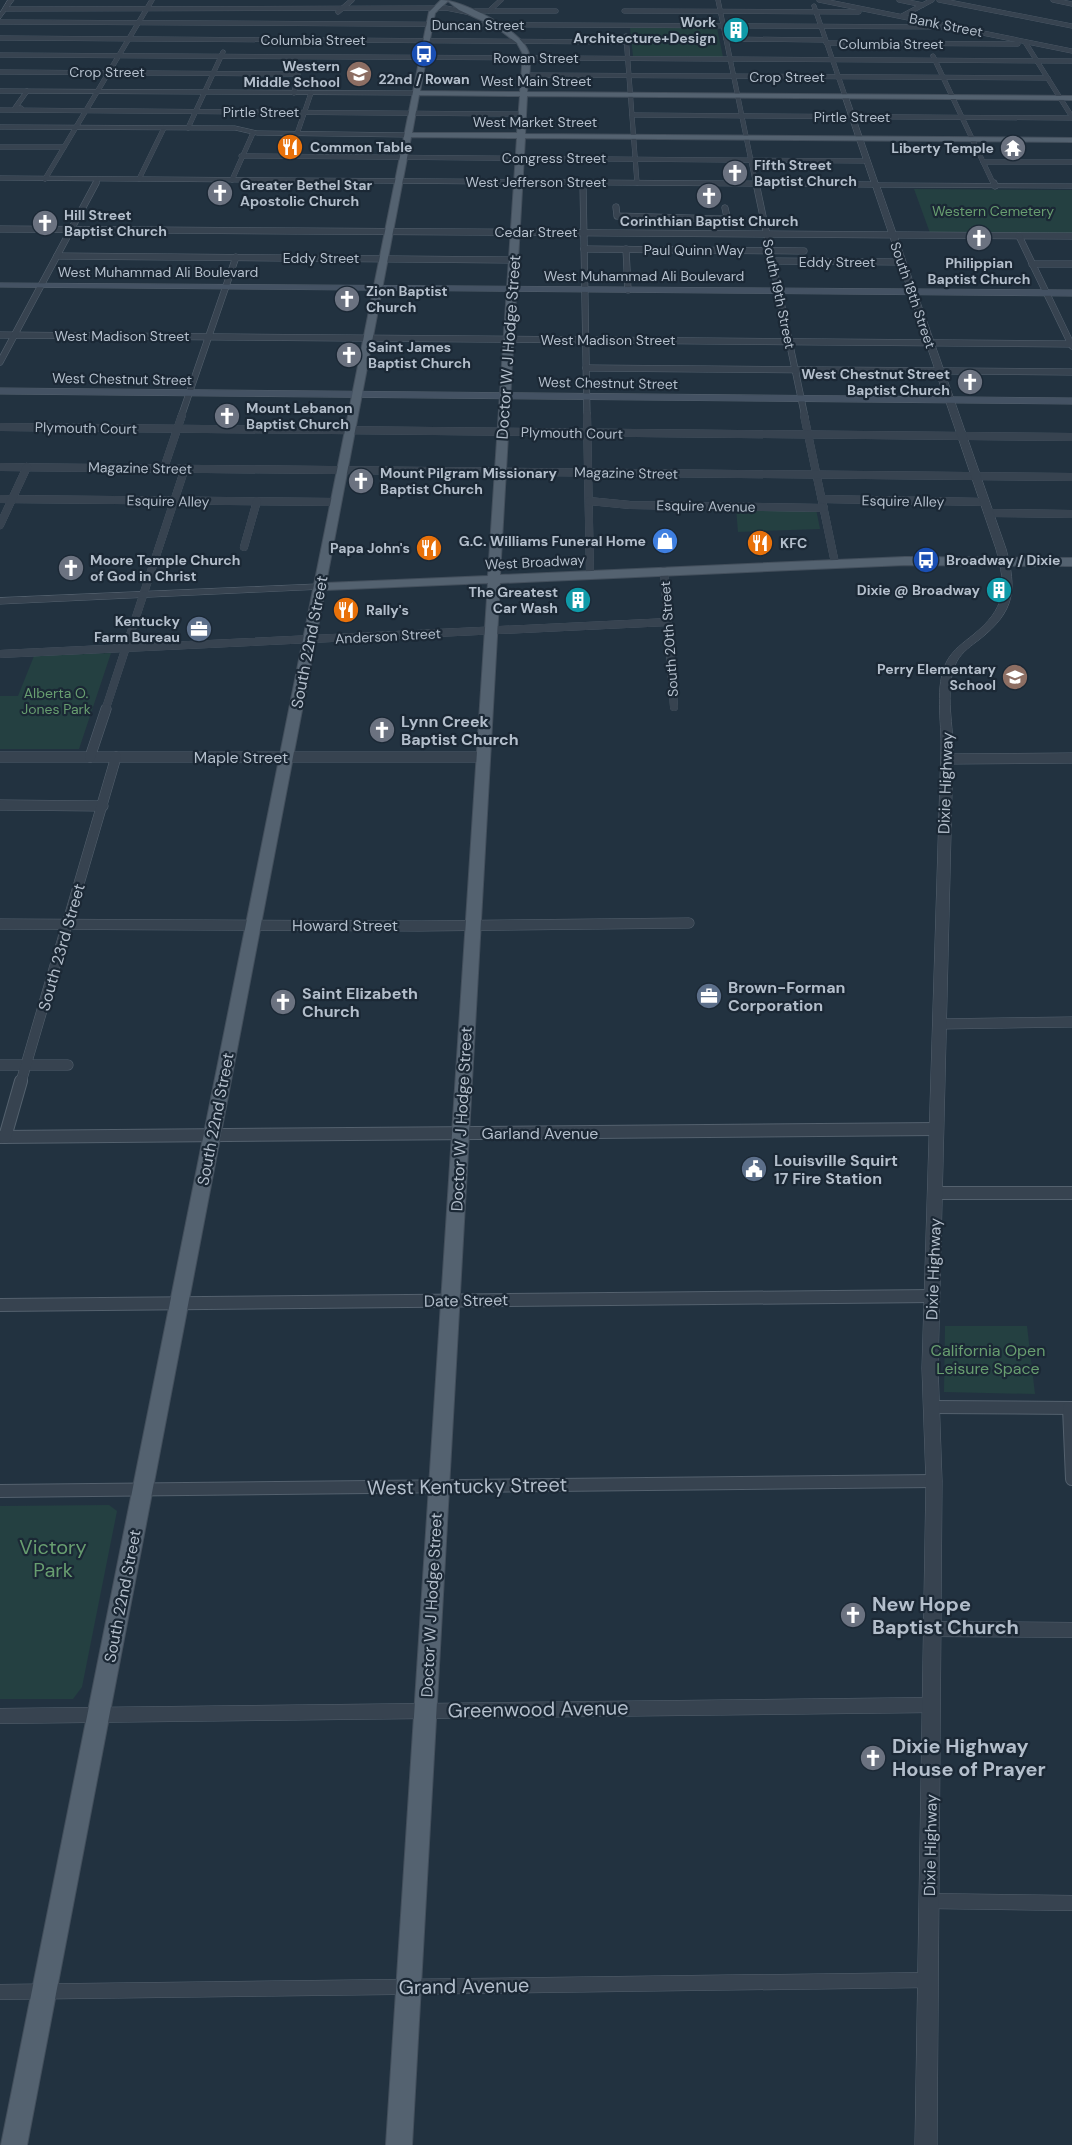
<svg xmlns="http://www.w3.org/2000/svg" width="1072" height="2145" font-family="'DM Sans',sans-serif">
<rect width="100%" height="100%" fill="#223240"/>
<!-- green -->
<g fill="#244041">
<path d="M630 28H717L723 57 633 56Z"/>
<path d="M914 189 1072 190V234L930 233Z"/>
<path d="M736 508 816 509 820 529 738 532Z"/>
<path d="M111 653 79 749H0V696H18L34 656Z"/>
<path d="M945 1326H1027L1035 1394 944 1392Z"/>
<path d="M109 1505 117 1511 82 1687 73 1699H0V1506Z"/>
</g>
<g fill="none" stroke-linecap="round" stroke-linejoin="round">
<!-- minor-far5 casing -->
<g stroke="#54616e" stroke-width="5">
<g id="minor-far5">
<path d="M718 0 756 185"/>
<path d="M819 0 1072 51"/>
<path d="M899 0 923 5"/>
<path d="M939 0 1072 26"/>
<path d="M1053 0 1072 4"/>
<path d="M814 6 845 96"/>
<path d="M5 9 446 8 471 13"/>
<path d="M475 11H556"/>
<path d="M489 11 501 0"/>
<path d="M624 11 859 12"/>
<path d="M338 12 352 0"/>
<path d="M902 16 932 0"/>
<path d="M0 22 955 27"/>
<path d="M626 36 637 183"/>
<path d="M0 38 627 42"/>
<path d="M726 39 825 40"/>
<path d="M1025 42 1072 117"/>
<path d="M826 43 1018 44"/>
<path d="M0 55 1072 61"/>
<path d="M933 56 994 185"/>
<path d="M0 72 298 74 294 93"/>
<path d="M525 75 1048 78"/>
<path d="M21 108H15L27 91"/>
<path d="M0 110 522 114"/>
<path d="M632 115 1072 118"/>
<path d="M188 128 223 52"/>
<path d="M297 134 311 93"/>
<path d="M0 147H64"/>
<path d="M241 156 867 161"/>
<path d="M983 162H1072"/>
<path d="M45 179 152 0"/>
<path d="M139 179 164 128"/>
<path d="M232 180 253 133"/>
<path d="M583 182V185"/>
<path d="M95 185 98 179"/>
</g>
</g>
<!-- minor-far4 casing -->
<g stroke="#54616e" stroke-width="7">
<g id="minor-far4">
<path d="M583 183 587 417"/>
<path d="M756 183 805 417"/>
<path d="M994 183 995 186"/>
<path d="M616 207 617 216 722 219 727 217 725 208"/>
<path d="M0 229 1072 236"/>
<path d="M1019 236 1072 346"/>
<path d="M584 249 804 251"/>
<path d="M626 249 628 290"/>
<path d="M57 256 514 260"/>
<path d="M772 261 902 262"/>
<path d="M1032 264H1072"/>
<path d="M0 335 1072 344"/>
<path d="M0 362 96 183"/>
<path d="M586 368 1072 372"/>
<path d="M181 417 236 257"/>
</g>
</g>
<!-- minor-far3 casing -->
<g stroke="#54616e" stroke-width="8">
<g id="minor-far3">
<path d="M587 415 590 574"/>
<path d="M804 415 835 563"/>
<path d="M0 427 1072 437"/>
<path d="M0 467 1072 477"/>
<path d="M164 468 182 415"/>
<path d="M0 499 336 502"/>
<path d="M822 499 985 502"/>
<path d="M589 501 630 505 824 508"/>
<path d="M988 513 1072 514"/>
<path d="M0 525 27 467"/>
<path d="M244 547 257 501"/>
<path d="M664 571 674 707"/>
<path d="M0 654 668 622"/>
<path d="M105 711 185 468"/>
</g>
</g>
<!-- minor-far2 casing -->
<g stroke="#54616e" stroke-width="11">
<g id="minor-far2">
<path d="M0 757H483"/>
<path d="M90 757 106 709"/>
<path d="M947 759 1072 758"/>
<path d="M0 805 103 806"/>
<path d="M0 924 419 926 689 923"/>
<path d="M939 1024 1072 1022"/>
<path d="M0 1065H68"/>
<path d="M21 1082 116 757"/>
</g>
</g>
<!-- minor-far1 casing -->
<g stroke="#54616e" stroke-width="14">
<g id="minor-far1">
<path d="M0 1137 936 1129"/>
<path d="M5 1137 21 1081"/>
<path d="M935 1193H1072"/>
<path d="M0 1305 932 1296"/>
<path d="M932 1407 1072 1408"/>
<path d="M1069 1408 1072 1479"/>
<path d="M0 1491 934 1481"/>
</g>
</g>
<!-- minor casing -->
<g stroke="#54616e" stroke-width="16">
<g id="minor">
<path d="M933 1629 1072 1630"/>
<path d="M0 1716 932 1705"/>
<path d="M929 1901 1072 1903"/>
<path d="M0 1992 928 1980"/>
</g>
</g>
<!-- tertiary casing -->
<g stroke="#54616e" stroke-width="1">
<g id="tertiary">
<path d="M8 0H14L0 19V13Z"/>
<path d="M0 89 417 91 420 93 417 95 0 93Z"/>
<path d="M845 94 848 96 878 183 1072 184V188L880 187 1006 549C1017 590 1015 611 980 639 972 645 962 652 957 661 944 686 953 722 953 749L938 1368 942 1481 937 2145H915L926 1481 922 1368 941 749C942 722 934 686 947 661 953 650 963 643 973 635 1006 608 1007 589 996 549L873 187 0 180V176L871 182 842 96Z"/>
<path d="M0 125 235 126 257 131 409 133 412 135 409 137 257 135 235 130 0 129Z"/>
<path d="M320 584 323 585V589L0 604V598Z"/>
</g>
</g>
<!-- secondary casing -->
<g stroke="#54616e" stroke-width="1">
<g id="secondary">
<path d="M0 283 1072 290V296L0 287Z"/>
<path d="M0 388 1072 398V404L0 394Z"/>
</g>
</g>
<!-- primary casing -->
<g stroke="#434f5c" stroke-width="2">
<path id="primary" d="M441 0C462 0 524 31 529 54 532 65 528 80 527 92L1072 96V100L527 96 525 134 1072 138V142L525 138 500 575 905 557 1072 558V566L905 565 500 583 412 2145H386L488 583 325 590 27 2145H1L429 12ZM448 1 459 10 496 27 517 43 523 54 520 92 420 91 435 13ZM419 95 520 96 517 133H412ZM411 137 517 138 488 576 326 583Z"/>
</g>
<!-- minor-far5 -->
<use href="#minor-far5" stroke="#374350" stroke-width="4.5"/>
<!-- minor-far4 -->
<use href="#minor-far4" stroke="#374350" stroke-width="6"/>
<!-- minor-far3 -->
<use href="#minor-far3" stroke="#374350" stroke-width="8"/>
<!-- minor-far2 -->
<use href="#minor-far2" stroke="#374350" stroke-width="10"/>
<!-- minor-far1 -->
<use href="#minor-far1" stroke="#374350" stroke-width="12"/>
<!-- minor -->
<use href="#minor" stroke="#374350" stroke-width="15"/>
<!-- tertiary -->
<use href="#tertiary" fill="#374350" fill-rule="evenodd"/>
<!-- secondary -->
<use href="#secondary" fill="#445263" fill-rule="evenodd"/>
<!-- primary -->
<use href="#primary" fill="#546270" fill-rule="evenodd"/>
</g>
<!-- icons -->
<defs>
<g id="building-disc" transform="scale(1.35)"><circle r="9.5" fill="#0f9aa8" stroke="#1b2835"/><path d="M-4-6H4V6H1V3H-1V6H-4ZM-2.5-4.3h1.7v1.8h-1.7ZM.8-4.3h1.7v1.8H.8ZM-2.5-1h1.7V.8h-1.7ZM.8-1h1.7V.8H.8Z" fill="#fff"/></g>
<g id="bus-disc" transform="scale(1.35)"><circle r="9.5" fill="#1a4fb4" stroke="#1b2835"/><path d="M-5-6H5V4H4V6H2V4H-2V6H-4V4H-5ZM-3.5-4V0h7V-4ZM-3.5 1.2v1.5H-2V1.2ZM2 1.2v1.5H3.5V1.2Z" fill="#fff"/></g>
<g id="school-disc" transform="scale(1.35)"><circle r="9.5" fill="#8d6e63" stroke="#1b2835"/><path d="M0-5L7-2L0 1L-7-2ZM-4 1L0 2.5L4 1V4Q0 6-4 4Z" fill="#fff"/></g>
<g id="restaurant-disc" transform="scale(1.35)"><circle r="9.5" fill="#e8710a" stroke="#1b2835"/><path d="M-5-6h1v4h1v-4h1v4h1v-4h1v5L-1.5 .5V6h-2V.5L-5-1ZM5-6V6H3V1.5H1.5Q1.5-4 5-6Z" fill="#fff"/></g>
<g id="temple-disc" transform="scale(1.35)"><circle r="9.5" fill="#6b7280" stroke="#1b2835"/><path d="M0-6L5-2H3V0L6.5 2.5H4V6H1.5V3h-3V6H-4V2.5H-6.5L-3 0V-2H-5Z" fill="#fff"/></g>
<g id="church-disc" transform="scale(1.35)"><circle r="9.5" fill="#6b7280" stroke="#1b2835"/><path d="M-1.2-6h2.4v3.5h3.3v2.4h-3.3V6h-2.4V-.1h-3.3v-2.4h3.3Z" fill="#fff"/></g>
<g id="shop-disc" transform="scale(1.35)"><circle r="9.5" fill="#3f7fe0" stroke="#1b2835"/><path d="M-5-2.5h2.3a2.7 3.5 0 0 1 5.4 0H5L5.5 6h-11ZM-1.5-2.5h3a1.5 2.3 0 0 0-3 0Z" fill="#fff"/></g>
<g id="office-disc" transform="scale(1.35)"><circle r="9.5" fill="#5c6f8a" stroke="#1b2835"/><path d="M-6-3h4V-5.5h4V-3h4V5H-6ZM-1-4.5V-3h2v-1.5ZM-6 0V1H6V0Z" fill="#fff"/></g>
<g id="civic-disc" transform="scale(1.35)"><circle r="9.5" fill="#5c6f8a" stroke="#1b2835"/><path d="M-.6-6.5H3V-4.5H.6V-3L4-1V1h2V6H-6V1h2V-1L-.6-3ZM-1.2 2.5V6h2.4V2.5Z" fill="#fff"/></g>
</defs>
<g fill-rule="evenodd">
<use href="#building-disc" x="736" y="30"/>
<use href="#bus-disc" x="424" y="54"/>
<use href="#school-disc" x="359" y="74"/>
<use href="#restaurant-disc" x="290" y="147"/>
<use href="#temple-disc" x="1013" y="148"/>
<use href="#church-disc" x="735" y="173"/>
<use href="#church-disc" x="220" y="193"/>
<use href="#church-disc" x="709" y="196"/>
<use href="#church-disc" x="45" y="223"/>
<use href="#church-disc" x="979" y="238"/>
<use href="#church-disc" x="347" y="299"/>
<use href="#church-disc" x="349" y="355"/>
<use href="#church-disc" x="970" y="382"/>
<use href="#church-disc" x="227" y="416"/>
<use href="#church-disc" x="361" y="481"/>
<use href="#shop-disc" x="665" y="541"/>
<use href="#restaurant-disc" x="760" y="543"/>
<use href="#restaurant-disc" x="429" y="548"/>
<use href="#bus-disc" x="926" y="560"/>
<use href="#church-disc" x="71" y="568"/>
<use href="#building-disc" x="999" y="590"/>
<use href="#building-disc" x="578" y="600"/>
<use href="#restaurant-disc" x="346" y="610"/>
<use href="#office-disc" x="199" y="629"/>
<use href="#school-disc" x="1015" y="677"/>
<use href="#church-disc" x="382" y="730"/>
<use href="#office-disc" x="709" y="996"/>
<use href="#church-disc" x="283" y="1002"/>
<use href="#civic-disc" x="754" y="1169"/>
<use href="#church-disc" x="853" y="1615"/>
<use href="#church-disc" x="873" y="1758"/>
</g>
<g text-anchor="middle" stroke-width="4.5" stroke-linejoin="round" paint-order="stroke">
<!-- far-poi labels -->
<g font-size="14" font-weight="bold" fill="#b3becb" stroke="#1b2835" text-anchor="start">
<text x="716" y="27" text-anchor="end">Work<tspan x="716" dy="16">Architecture+Design</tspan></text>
<text x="340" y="71" text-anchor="end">Western<tspan x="340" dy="16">Middle School</tspan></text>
<text x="424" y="84" text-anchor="middle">22nd / Rowan</text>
<text x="310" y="152">Common Table</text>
<text x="994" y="153" text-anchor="end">Liberty Temple</text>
<text x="754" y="170">Fifth Street<tspan x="754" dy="16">Baptist Church</tspan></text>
<text x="240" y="190">Greater Bethel Star<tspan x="240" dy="16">Apostolic Church</tspan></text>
<text x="64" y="220">Hill Street<tspan x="64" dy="16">Baptist Church</tspan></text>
<text x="709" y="226" text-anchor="middle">Corinthian Baptist Church</text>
<text x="979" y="268" text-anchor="middle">Philippian<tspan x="979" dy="16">Baptist Church</tspan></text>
<text x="366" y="296">Zion Baptist<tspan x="366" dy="16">Church</tspan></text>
<text x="368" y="352">Saint James<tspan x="368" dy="16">Baptist Church</tspan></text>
<text x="950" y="379" text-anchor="end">West Chestnut Street<tspan x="950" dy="16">Baptist Church</tspan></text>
<text x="246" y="413">Mount Lebanon<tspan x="246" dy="16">Baptist Church</tspan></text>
<text x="380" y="478">Mount Pilgram Missionary<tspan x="380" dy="16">Baptist Church</tspan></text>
<text x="646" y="546" text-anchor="end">G.C. Williams Funeral Home</text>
<text x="780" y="548">KFC</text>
<text x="410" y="553" text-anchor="end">Papa John's</text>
<text x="90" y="565">Moore Temple Church<tspan x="90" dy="16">of God in Christ</tspan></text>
<text x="946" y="565">Broadway / Dixie</text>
<text x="980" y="595" text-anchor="end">Dixie @ Broadway</text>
<text x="558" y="597" text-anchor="end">The Greatest<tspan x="558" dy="16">Car Wash</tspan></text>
<text x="366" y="615">Rally's</text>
<text x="180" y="626" text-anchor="end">Kentucky<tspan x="180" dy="16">Farm Bureau</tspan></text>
<text x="996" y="674" text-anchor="end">Perry Elementary<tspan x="996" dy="16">School</tspan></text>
</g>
<!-- far-street labels -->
<g font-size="14" fill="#b3becb" stroke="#1b2835">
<text x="478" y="30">Duncan Street</text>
<text transform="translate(946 25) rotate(11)" y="5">Bank Street</text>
<text x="313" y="45">Columbia Street</text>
<text x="891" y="49">Columbia Street</text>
<text x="536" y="63">Rowan Street</text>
<text x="107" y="77">Crop Street</text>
<text x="787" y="82">Crop Street</text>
<text x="536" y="86">West Main Street</text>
<text x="261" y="117">Pirtle Street</text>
<text x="852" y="122">Pirtle Street</text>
<text x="535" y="127">West Market Street</text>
<text x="554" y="163">Congress Street</text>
<text x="536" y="187">West Jefferson Street</text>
<text x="536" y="237">Cedar Street</text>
<text x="694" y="255">Paul Quinn Way</text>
<text x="321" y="263">Eddy Street</text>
<text x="837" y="267">Eddy Street</text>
<text x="158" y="277">West Muhammad Ali Boulevard</text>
<text x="644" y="281">West Muhammad Ali Boulevard</text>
<text transform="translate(779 294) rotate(78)" y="5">South 19th Street</text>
<text transform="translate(913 295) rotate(71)" y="5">South 18th Street</text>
<text x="122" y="341">West Madison Street</text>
<text x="608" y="345">West Madison Street</text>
<text transform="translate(122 379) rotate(1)" y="5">West Chestnut Street</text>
<text transform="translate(608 383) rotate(1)" y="5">West Chestnut Street</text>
<text transform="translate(86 428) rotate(1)" y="5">Plymouth Court</text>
<text transform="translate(572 433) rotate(1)" y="5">Plymouth Court</text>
<text transform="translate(140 468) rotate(1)" y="5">Magazine Street</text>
<text transform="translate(626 473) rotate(1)" y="5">Magazine Street</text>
<text transform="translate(168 501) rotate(1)" y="5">Esquire Alley</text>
<text transform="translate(903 501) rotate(1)" y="5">Esquire Alley</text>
<text transform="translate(706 506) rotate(1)" y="5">Esquire Avenue</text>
<text transform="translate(535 562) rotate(-3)" y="5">West Broadway</text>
<text transform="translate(388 636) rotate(-3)" y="5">Anderson Street</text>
<text transform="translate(669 639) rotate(-94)" y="5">South 20th Street</text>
</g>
<!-- far-park labels -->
<g font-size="14" fill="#689e70" stroke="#1b2835">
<text x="993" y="216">Western Cemetery</text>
<text x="56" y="698">Alberta O.<tspan x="56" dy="16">Jones Park</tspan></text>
</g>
<!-- street labels -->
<g font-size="16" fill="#b3becb" stroke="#1b2835">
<text transform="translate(508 347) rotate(-86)" y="6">Doctor W J Hodge Street</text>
<text transform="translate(309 642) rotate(-79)" y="6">South 22nd Street</text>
<text x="241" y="763">Maple Street</text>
<text transform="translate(945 783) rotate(-88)" y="6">Dixie Highway</text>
<text x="345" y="931">Howard Street</text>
<text transform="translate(61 947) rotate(-74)" y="6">South 23rd Street</text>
<text transform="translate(215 1119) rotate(-79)" y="6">South 22nd Street</text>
<text transform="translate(461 1119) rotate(-87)" y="6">Doctor W J Hodge Street</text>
<text x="540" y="1139">Garland Avenue</text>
<text transform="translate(933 1269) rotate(-88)" y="6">Dixie Highway</text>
<text transform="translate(466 1300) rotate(-1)" y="6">Date Street</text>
<text transform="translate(122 1596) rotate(-79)" y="6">South 22nd Street</text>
<text transform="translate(431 1605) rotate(-87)" y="6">Doctor W J Hodge Street</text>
<text transform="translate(930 1845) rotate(-89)" y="6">Dixie Highway</text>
</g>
<!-- poi labels -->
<g font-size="16" font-weight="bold" fill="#b3becb" stroke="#1b2835" text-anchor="start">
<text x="401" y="727">Lynn Creek<tspan x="401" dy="18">Baptist Church</tspan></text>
<text x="728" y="993">Brown-Forman<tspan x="728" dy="18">Corporation</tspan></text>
<text x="302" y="999">Saint Elizabeth<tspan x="302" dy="18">Church</tspan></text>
<text x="774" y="1166">Louisville Squirt<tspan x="774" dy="18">17 Fire Station</tspan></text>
</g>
<!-- park labels -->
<g font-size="16" fill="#689e70" stroke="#1b2835">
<text x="988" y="1356">California Open<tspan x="988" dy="18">Leisure Space</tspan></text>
</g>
<!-- near-street labels -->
<g font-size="20" fill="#b3becb" stroke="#1b2835">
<text transform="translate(467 1486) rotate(-1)" y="7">West Kentucky Street</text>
<text transform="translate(538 1709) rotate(-1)" y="7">Greenwood Avenue</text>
<text transform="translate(464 1986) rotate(-1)" y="7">Grand Avenue</text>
</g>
<!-- near-park labels -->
<g font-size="20" fill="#689e70" stroke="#1b2835">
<text x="53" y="1554">Victory<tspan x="53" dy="23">Park</tspan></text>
</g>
<!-- near-poi labels -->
<g font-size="20" font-weight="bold" fill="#b3becb" stroke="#1b2835" text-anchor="start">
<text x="872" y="1611">New Hope<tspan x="872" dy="23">Baptist Church</tspan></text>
<text x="892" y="1753">Dixie Highway<tspan x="892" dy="23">House of Prayer</tspan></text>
</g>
</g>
</svg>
